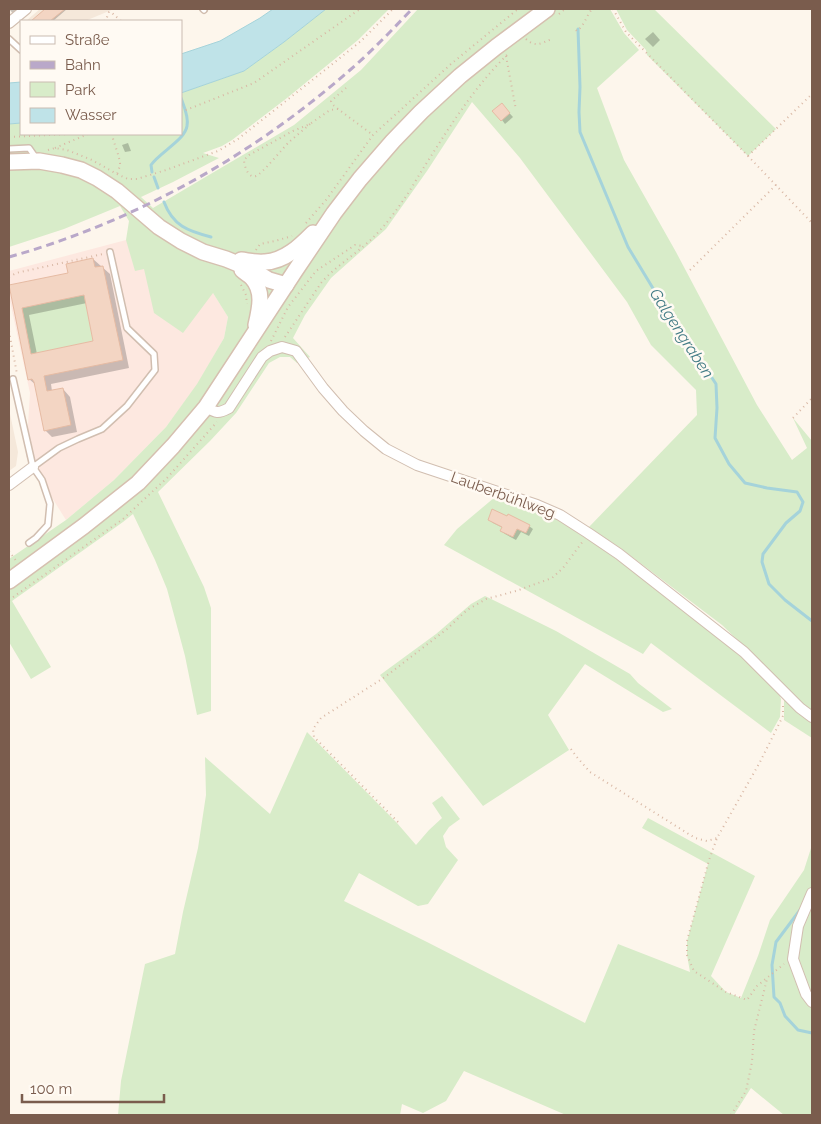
<svg xmlns="http://www.w3.org/2000/svg" width="821" height="1124" font-family="Raleway,sans-serif">
<rect width="100%" height="100%" fill="#fdf6ec"/>
<!-- residential -->
<g fill="#f5e8da">
<path d="M40 9H114L85 21H26Z"/>
<path d="M9 409 18 452 16 466 9 471Z"/>
</g>
<!-- commercial -->
<path fill="#fde8e0" d="M126 240 213 293 228 317 224 338 197 385 166 427 114 480 66 520 26 456 30 393 9 297V271Z"/>
<!-- green -->
<g fill="#d8ecc9">
<path d="M326 9H389L358 40 287 98 232 140 222 146 203 153 219 158 173 182 141 197 153 208 294 125 361 70 418 9H610L624 33 639 50 597 88 624 160 676 252 757 405 792 460 807 448 793 418 812 441V712L722 625 623 550 589 527 697 415 696 390 651 345 627 302 520 158 472 102 427 171 386 229 331 278 305 315 293 338 310 357 297 363 290 357H280L269 363 236 413 210 441 158 492 204 587 211 608V711L197 715 185 656 167 589 155 560 133 514 123 522 12 601 51 667 31 679 9 642V559L66 520 114 480 166 427 197 384 224 338 228 317 213 293 183 333 154 313 144 269 135 271 126 240 129 221 120 206 64 229 9 247V124L21 123V134H181V93L244 71 284 42Z"/>
<path d="M616 9H654L776 129 748 156 647 55 646 50 627 30Z"/>
<path d="M84 295 93 341 31 354 22 308Z"/>
<path d="M495 497 532 507 569 525 675 601 743 654 776 686 781 699 780 717 771 733 651 643 643 654 444 545 457 529Z"/>
<path d="M485 596 556 631 630 674 638 683 672 709 663 712 585 664 548 715 569 750 483 806 380 675 436 634 471 604Z"/>
<path d="M784 696 812 724V738L784 720Z"/>
<path d="M307 732 397 823 416 845 429 830 442 818 432 803 442 796 460 819 449 827 443 836 446 847 458 860 428 904 418 906 359 873 344 901 427 942 585 1023 618 944 690 972 687 955V941L708 864 642 828 648 818 755 876 711 976 726 992 741 998 758 956 770 920 804 870 812 845V1115H784L751 1088 734 1115H566L464 1071 446 1101 423 1113 402 1104 400 1115H118L121 1081 145 964 175 954 183 912 198 848 206 795 205 757 270 814Z"/>
</g>
<!-- water -->
<g fill="#bfe3e8" stroke="#a5d3da">
<path d="M273 9H326L284 42 244 71 181 93V54L220 41 260 18Z"/>
<path d="M21 82V123L9 124V83Z"/>
</g>
<!-- shadow -->
<g fill="#0003" fill-rule="evenodd">
<path d="M9 9H22L15 16Z"/>
<path d="M48 9H70L68 10 67 9 53 21H33Z"/>
<path d="M653 32 660 40 653 47 645 39Z"/>
<path d="M505 108 513 117 505 124 502 120Z"/>
<path d="M128 143 131 151 125 152 122 145Z"/>
<path d="M93 259 110 274 129 368 51 384 52 391 63 389 70 397 77 432 52 437 45 430 36 385 29 379 10 286 69 274ZM87 303 95 342 37 354 29 315Z"/>
<path d="M489 520 529 526 533 529 529 536 521 532 516 540 505 534 501 531 503 528 493 523Z"/>
</g>
<g fill="none" stroke-linecap="round" stroke-linejoin="round">
<!-- stream -->
<g stroke="#a5d3da" stroke-width="3">
<path d="M578 29 580 87 579 112 580 132 628 247 680 333 701 361 716 384 717 408 715 438 729 464 745 483 767 488 797 492 803 502 800 511 786 523 763 554 762 562 769 584 785 600 812 621"/>
<path d="M152 172 151 165C160 152 185 140 187 126 189 117 184 106 181 98"/>
<path d="M154 177 158 188"/>
<path d="M164 202C173 226 188 231 211 237"/>
<path d="M800 910 776 942 772 965 774 997 780 1003 785 1016 798 1030 812 1033"/>
</g>
</g>
<!-- building -->
<g fill="#f3d5c3" stroke="#e6bba3" fill-rule="evenodd">
<path d="M45 9H65L50 21H31Z"/>
<path d="M502 103 510 113 501 121 492 111Z"/>
<path d="M93 258 95 267 103 266 123 360 44 376 47 391 63 388 71 425 44 431 34 382 32 379 28 380 9 285 68 273 66 264ZM84 295 93 341 31 354 22 308Z"/>
<path d="M492 509 507 516 508 514 530 525 526 533 517 529 513 537 500 531 502 527 488 520Z"/>
</g>
<g fill="none" stroke-linecap="round" stroke-linejoin="round">
<!-- service casing -->
<g stroke="#d1beb0" stroke-width="8">
<g id="service">
<path d="M203 9 204 10"/>
<path d="M9 39 21 50"/>
<path d="M9 149 29 148 36 158"/>
<path d="M13 379 33 467 42 480 50 504 48 525 36 538 29 543"/>
<path d="M33 467 59 448 78 439 102 429 127 406 155 370 154 354 127 328 110 252"/>
</g>
</g>
<!-- minor casing -->
<g stroke="#d1beb0" stroke-width="12">
<g id="minor">
<path d="M9 23 26 9"/>
<path d="M206 407C216 413 218 414 229 408L262 357 270 351 282 347 296 351 323 388 343 411 364 431 386 449 417 465 537 505 560 515 588 533 619 554 744 652 800 708 812 717"/>
<path d="M9 485 33 467"/>
<path d="M812 893 798 926 793 959 806 994 812 1002"/>
</g>
</g>
<!-- secondary casing -->
<g stroke="#d6c0b0" stroke-width="18">
<g id="secondary">
<path d="M9 162 39 161 62 165 81 170 97 178 117 191 159 227 181 241 203 252 226 259 253 270 269 280 286 285"/>
<path d="M241 260C249 261 257 263 265 262 285 261 300 246 313 233"/>
<path d="M242 270C245 273 249 275 252 278 264 291 260 308 256 325"/>
<path d="M9 581 84 526 138 483 173 446 206 407 295 271 334 213 360 179 393 141 421 112 460 76 496 47 547 9"/>
</g>
</g>
<!-- path -->
<g stroke="#d9b8a5" stroke-width="2" stroke-dasharray="1 4" stroke-linecap="butt">
<path d="M613 9 626 32 748 156 812 223"/>
<path d="M559 14 565 9"/>
<path d="M104 21 106 20 109 12H111L121 21"/>
<path d="M576 30 577 31C584 26 587 15 592 9"/>
<path d="M526 39C536 48 541 43 552 39"/>
<path d="M506 56 516 110"/>
<path d="M338 109 332 104 331 101 346 88"/>
<path d="M181 112 254 83 360 9"/>
<path d="M310 124C303 130 296 136 289 142 283 148 262 174 256 176 248 179 244 165 244 160L249 155 293 131 310 124 330 110 338 109 373 135"/>
<path d="M112 134C113 142 121 159 120 166 119 168 118 172 117 174"/>
<path d="M9 137 68 134"/>
<path d="M55 148 88 134"/>
<path d="M48 150 55 148 67 150 92 160 117 174 128 179H137L166 170 218 151 238 139 330 66 361 41 393 9"/>
<path d="M748 156 812 94"/>
<path d="M306 223 326 200 373 135 451 64 518 9"/>
<path d="M256 250 260 244 275 241 292 236"/>
<path d="M690 270 776 185"/>
<path d="M9 277 16 273 103 254"/>
<path d="M241 285 246 295 247 304"/>
<path d="M9 331 17 374"/>
<path d="M285 337 321 283C334 268 350 258 365 245 379 233 391 218 402 202 411 190 418 176 426 164 450 126 475 86 508 54"/>
<path d="M271 341 288 307 316 271 355 245 363 246"/>
<path d="M793 418 812 398"/>
<path d="M9 551 17 562"/>
<path d="M9 600 123 519 167 478 217 422"/>
<path d="M783 706V716L760 762 717 838 709 860 687 941V955L694 971 726 992 747 1000 757 986 784 964"/>
<path d="M571 749 576 756 590 772 695 838 707 841 717 838"/>
<path d="M398 822 314 737 313 729 321 718 385 677 447 629 467 610 486 599 516 591 552 578 563 568 583 541"/>
<path d="M731 1115 746 1091 752 1062 754 1031 767 979"/>
</g>
<!-- service -->
<use href="#service" stroke="#fff" stroke-width="5"/>
<!-- minor -->
<use href="#minor" stroke="#fff" stroke-width="10"/>
<!-- secondary -->
<use href="#secondary" stroke="#fff" stroke-width="15"/>
<!-- rail -->
<path stroke="#b9a8c9" stroke-width="3" stroke-dasharray="8 5" stroke-linecap="butt" d="M9 257C134 222 252 156 350 70 372 51 392 30 412 9"/>
</g>
<g text-anchor="middle" stroke-width="5" stroke-linejoin="round" paint-order="stroke">
<!-- street labels -->
<g font-size="15" fill="#7a5c4d" stroke="#fffaf3">
<text transform="translate(503 495) rotate(20)" y="5">Lauberbühlweg</text>
</g>
<!-- water labels -->
<g font-size="16" font-style="italic" fill="#437c86" stroke="#fffaf3">
<text transform="translate(682 333) rotate(57)" y="6">Galgengraben</text>
</g>
</g>
<!-- border -->
<rect width="821" height="1124" fill="none" stroke="#7a5c4d" stroke-width="20"/>
<!-- legend -->
<rect x="20" y="20" width="162" height="115" fill="#fffaf3" stroke="#cabbb1"/>
<rect x="30" y="36" width="25" height="8" fill="#ffffff" stroke="#cabbb1"/>
<text x="65" y="45" font-size="15" fill="#7a5c4d">Straße</text>
<rect x="30" y="61" width="25" height="8" fill="#b9a8c9" stroke="#cabbb1"/>
<text x="65" y="70" font-size="15" fill="#7a5c4d">Bahn</text>
<rect x="30" y="82" width="25" height="15" fill="#d8ecc9" stroke="#cabbb1"/>
<text x="65" y="95" font-size="15" fill="#7a5c4d">Park</text>
<rect x="30" y="108" width="25" height="15" fill="#bfe3e8" stroke="#cabbb1"/>
<text x="65" y="120" font-size="15" fill="#7a5c4d">Wasser</text>
<!-- scale -->
<path d="M22 1094v8h142v-8" fill="none" stroke="#7a5c4d" stroke-width="2.5"/>
<text x="30" y="1094" font-size="15" fill="#7a5c4d" stroke="#fffaf3" stroke-width="4" paint-order="stroke">100 m</text>
</svg>
